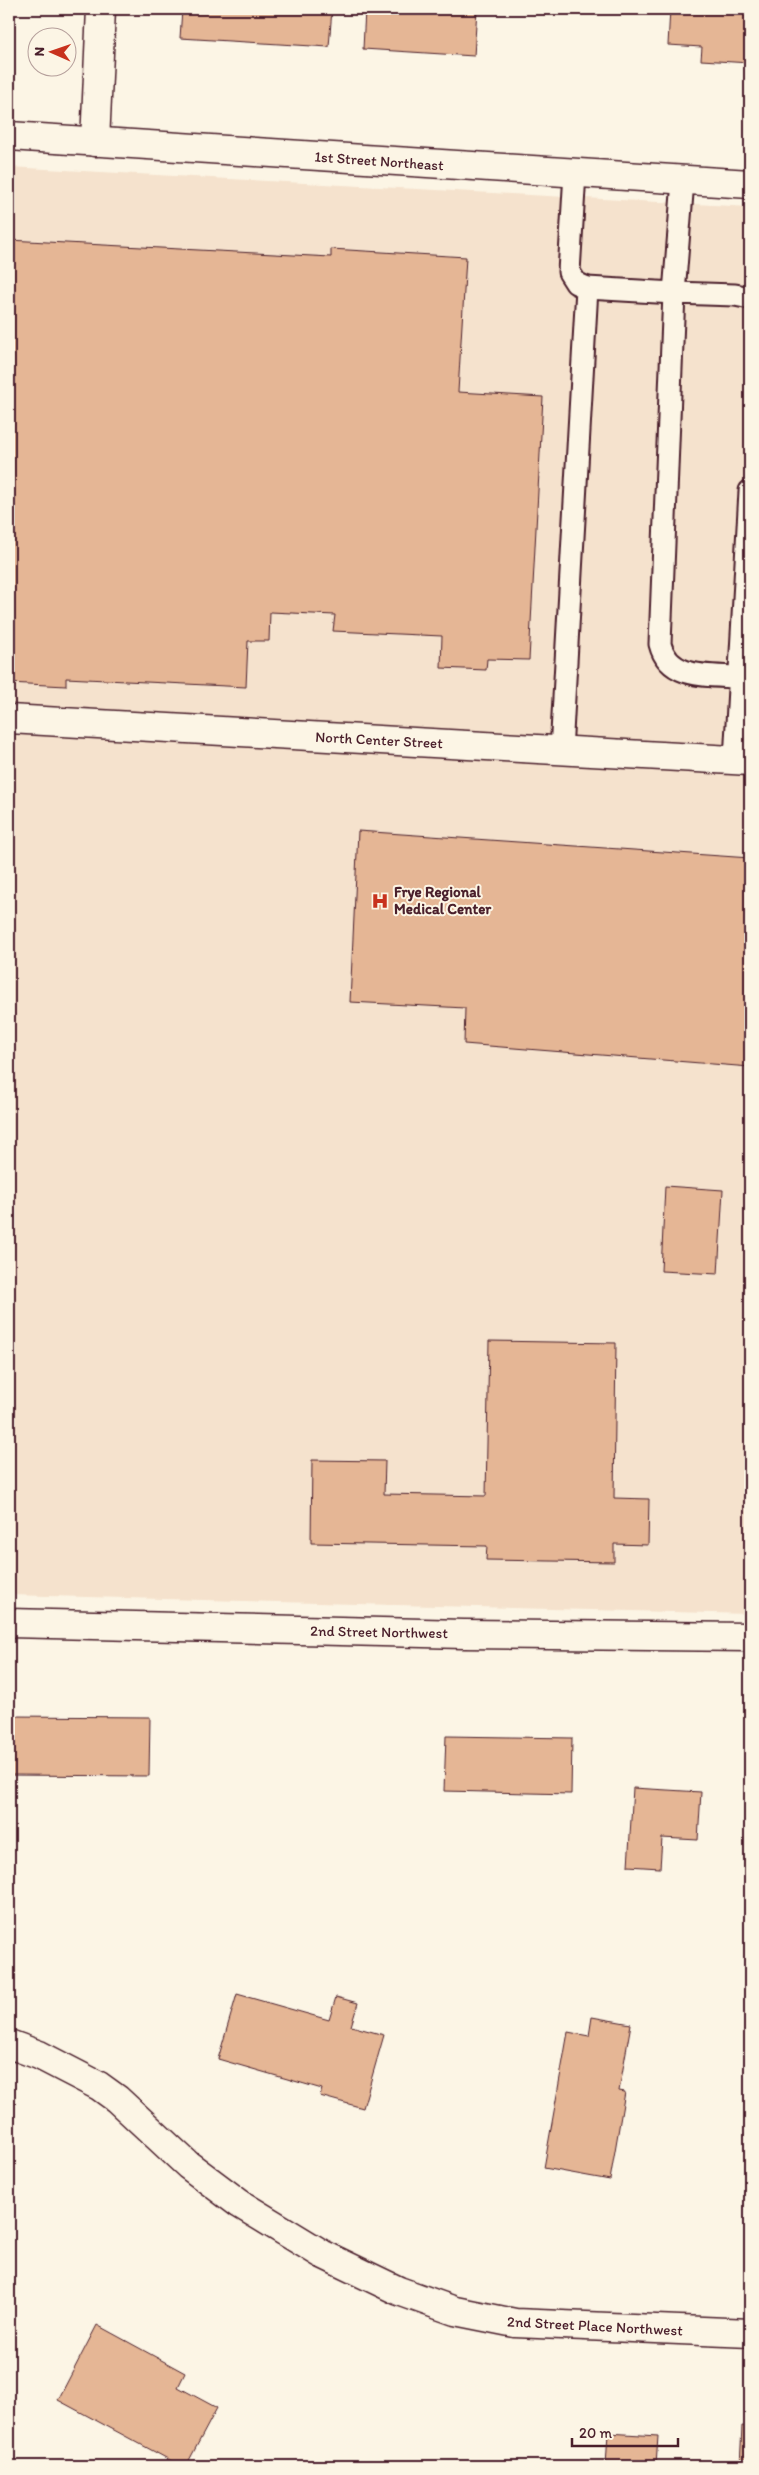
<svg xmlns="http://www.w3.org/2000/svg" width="759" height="2475" font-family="Itim,sans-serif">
<rect width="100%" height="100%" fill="#fcf5e5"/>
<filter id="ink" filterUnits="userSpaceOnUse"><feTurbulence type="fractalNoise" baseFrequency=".02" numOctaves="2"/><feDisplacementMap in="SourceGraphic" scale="10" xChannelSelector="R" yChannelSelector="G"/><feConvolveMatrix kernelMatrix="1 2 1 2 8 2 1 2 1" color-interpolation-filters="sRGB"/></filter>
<g filter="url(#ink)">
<!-- built -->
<path fill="#f5e2cd" d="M9 167 750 207V1614L9 1595Z"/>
<!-- building -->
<g fill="#e5b695" stroke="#4a1f2b">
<path d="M182 9H332L329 47 180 38Z"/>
<path d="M365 9H477L474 56 363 49Z"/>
<path d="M670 9H750V63L701 60 702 47 668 45Z"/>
<path d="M9 240 331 257V249L466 257 458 392 543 397 529 660 487 659 486 670 441 668 442 636 333 631 335 615 270 612 269 641H248L246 687 66 678V686L9 683Z"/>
<path d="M358 831 750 858V1067L464 1044 465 1008 350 1002Z"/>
<path d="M665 1186 723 1190 718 1274 661 1271Z"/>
<path d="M489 1341 616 1343 614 1498 649 1499 648 1545 614 1544V1562L486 1560 487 1546 311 1543 312 1460 385 1461 384 1494 486 1496Z"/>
<path d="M10 1716 150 1717 149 1776 9 1775Z"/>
<path d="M446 1736 572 1738 571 1794 444 1791Z"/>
<path d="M633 1788 701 1792 698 1840 662 1838 660 1868 628 1866Z"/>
<path d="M237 1994 329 2020 336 1997 358 2003 351 2026 384 2035 363 2108 320 2096 322 2089 218 2059Z"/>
<path d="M592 2017 631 2024 619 2091 625 2092 610 2180 544 2168 568 2032 589 2036Z"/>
<path d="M97 2325 185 2373 178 2387 217 2408 186 2466H181L58 2400Z"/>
<path d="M742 2426 750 2427V2466H740Z"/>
<path d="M608 2433 658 2436 656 2466H606Z"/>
</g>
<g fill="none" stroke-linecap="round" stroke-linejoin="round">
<!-- lane casing -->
<g stroke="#4a1f2b" stroke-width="25">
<g id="lane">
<path d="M587 288 674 293 683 181"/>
<path d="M739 677C709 675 669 680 660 644L674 293 735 295 750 298"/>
<path d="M561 751 587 288 576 283 569 272 575 173"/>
<path d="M735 760 750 491"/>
</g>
</g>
<!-- street casing -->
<g stroke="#4a1f2b" stroke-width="31">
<g id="street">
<path d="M9 136 750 184"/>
<path d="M95 142 101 9"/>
<path d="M9 1623 464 1634 750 1637"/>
<path d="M9 2044 39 2055 99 2086 117 2099 188 2165 240 2204 322 2254 399 2291 455 2311 515 2323 750 2333"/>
</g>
</g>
<!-- secondary casing -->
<g stroke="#4a1f2b" stroke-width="31">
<path id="secondary" d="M9 719 750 761"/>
</g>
<!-- lane -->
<use href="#lane" stroke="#fcf5e5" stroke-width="21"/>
<!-- street -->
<use href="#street" stroke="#fcf5e5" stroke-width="28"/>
<!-- secondary -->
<use href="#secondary" stroke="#fcf5e5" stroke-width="28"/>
</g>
</g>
<!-- icons -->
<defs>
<g id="hospital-bare" transform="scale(1.35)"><path d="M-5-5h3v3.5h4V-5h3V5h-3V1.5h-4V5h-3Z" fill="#c8321e" stroke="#fcf5e5" stroke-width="2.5" paint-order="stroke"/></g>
</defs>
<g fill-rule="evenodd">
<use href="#hospital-bare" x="380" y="901"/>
</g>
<g text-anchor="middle" stroke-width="4" stroke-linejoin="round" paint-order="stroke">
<!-- street labels -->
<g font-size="15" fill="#4a1f2b" stroke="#fcf5e5">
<text transform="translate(379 161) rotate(4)" y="5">1st Street Northeast</text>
<text transform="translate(379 740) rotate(3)" y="5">North Center Street</text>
<text transform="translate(379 1632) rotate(1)" y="5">2nd Street Northwest</text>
<text transform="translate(595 2326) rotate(3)" y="5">2nd Street Place Northwest</text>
</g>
<!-- poi labels -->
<g font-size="15" font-weight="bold" fill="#4a1f2b" stroke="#fcf5e5" text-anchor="start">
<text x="394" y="897">Frye Regional<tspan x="394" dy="17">Medical Center</tspan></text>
</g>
</g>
<!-- margin -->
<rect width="759" height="2475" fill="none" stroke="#fcf5e5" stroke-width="30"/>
<rect x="15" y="15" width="729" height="2445" fill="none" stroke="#4a1f2b" stroke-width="2" filter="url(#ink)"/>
<!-- north arrow -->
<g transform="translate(52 52) rotate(272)"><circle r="24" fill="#fcf5e5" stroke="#b59f9b"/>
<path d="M0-4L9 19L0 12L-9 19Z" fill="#c8321e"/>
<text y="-8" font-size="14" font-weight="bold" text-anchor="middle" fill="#4a1f2b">N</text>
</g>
<!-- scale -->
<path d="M572 2438v8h106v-8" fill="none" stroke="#4a1f2b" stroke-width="2.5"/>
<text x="579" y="2438" font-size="15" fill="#4a1f2b" stroke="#fcf5e5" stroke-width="4" paint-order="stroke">20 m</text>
</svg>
